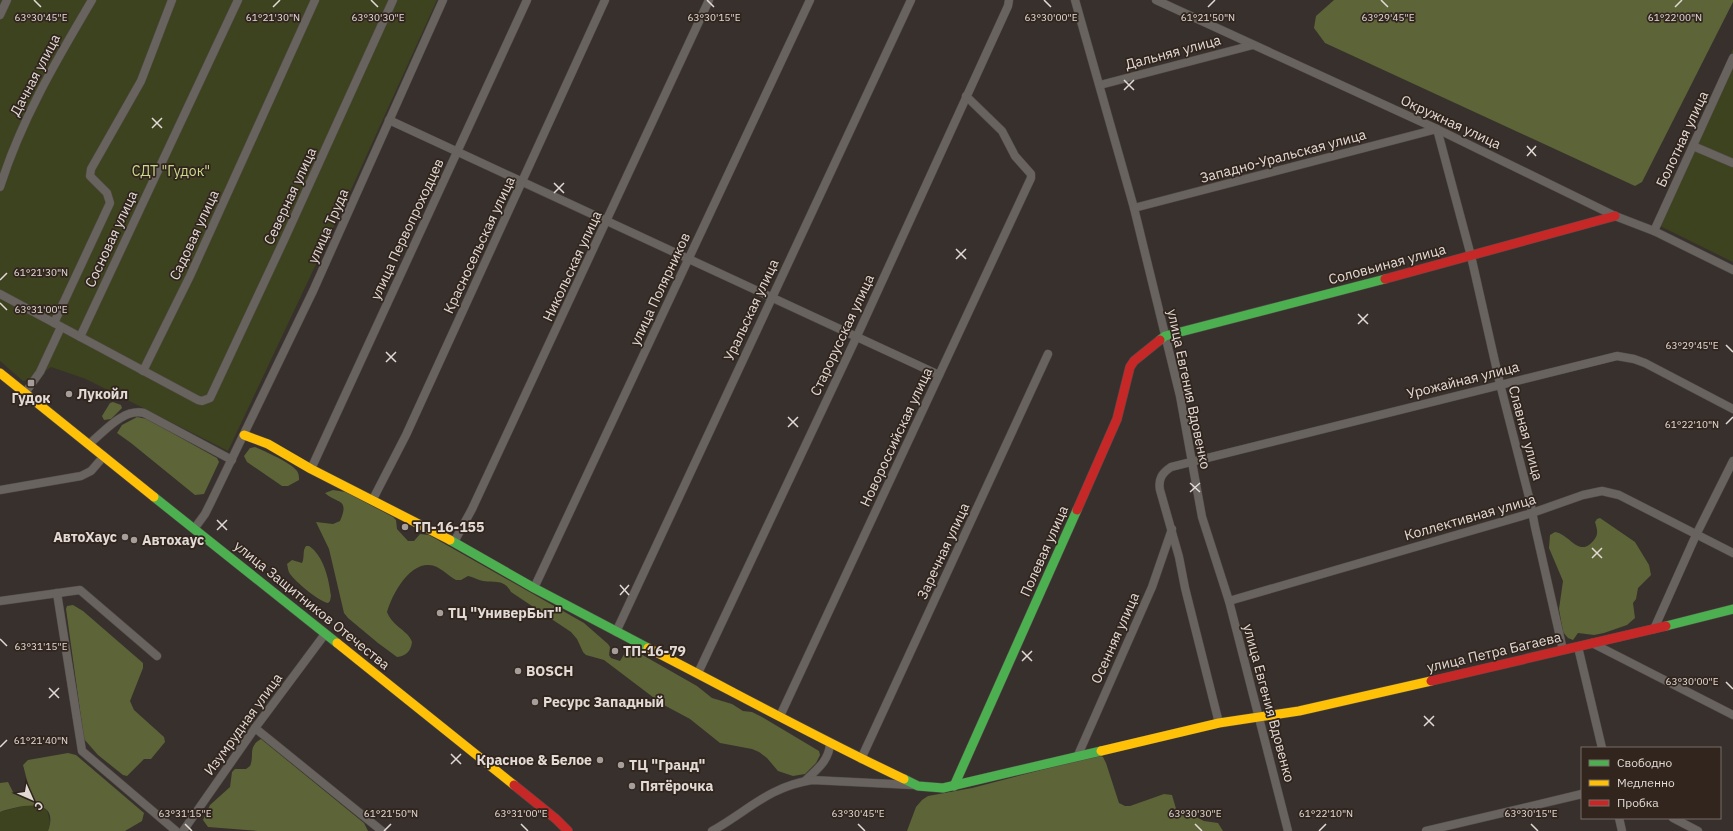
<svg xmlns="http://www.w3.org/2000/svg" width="1733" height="831" font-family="'IBM Plex Sans',sans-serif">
<rect width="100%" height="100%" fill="#37302c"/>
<!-- green -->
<g fill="#3e431f">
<path d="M0 0H437L350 192 228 451 86 379 51 367 33 380 23 381 0 361Z"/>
<path d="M1733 49V262L1654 223Z"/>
<path d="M27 805H39L47 810 50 822 48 831H0V812Z"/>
</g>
<!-- forest -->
<g fill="#5c6438">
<path d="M1334 0H1733V2L1642 182 1635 186 1325 43 1314 28 1316 16Z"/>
<path d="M113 402 121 405 122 408 111 419 104 420 102 416 110 403Z"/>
<path d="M137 417 147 419 217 458 219 462 204 494 195 495 131 443 117 433 122 425Z"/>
<path d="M255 447C266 452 290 462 297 471 299 474 299 477 299 480L288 486H282L247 462 244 456 250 448Z"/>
<path d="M333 490 346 492 393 517 396 520 397 529 408 541H414L420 534 429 535 584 623 608 644 610 647 609 655 611 658 620 661 628 648 632 649 697 686 712 698 732 704 743 711 752 712 762 717 819 751 820 755 816 763 805 774 793 776 778 771 767 758 759 752 752 749 720 743 690 719 662 704 604 660 586 655 583 652 577 639 571 632 511 592C504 579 496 583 483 581 478 580 473 577 468 576L461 580H456C448 576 439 565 429 565 408 564 392 595 387 612 393 627 409 631 412 642 411 651 406 656 397 657L378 643 348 618 344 613 329 549 316 522 333 524 340 521C350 498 337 504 325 493Z"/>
<path d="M1600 518 1635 542 1649 565 1651 575 1638 588 1636 599 1633 603 1635 618 1627 625 1604 633 1594 635 1578 633 1573 640 1568 638 1563 632 1559 609 1563 581 1549 548 1550 535 1555 532C1570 534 1579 559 1594 540 1599 534 1597 529 1595 522L1597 519Z"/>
<path d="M306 546H309C324 556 329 580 331 596L330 601 328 603C318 601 296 582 290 574 288 571 288 568 287 564L292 560 302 563C305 557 302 551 306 546Z"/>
<path d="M73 605 83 611 143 663V668L130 701 134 710 164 737 165 742 151 759H144L127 776 123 775 98 755 84 739 66 609 67 606Z"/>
<path d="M261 739 364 823 368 831H258L208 827 203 820 210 805 230 787 232 772 235 769H246L250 766C255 755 247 747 261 739Z"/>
<path d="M68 753 76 755 144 813 142 821 125 831H48C61 795 18 806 0 812V783L8 782 14 794H20L29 788 23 765 28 760Z"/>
<path d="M1098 755 1103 757 1106 763 1119 803 1125 806H1130L1164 794 1172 795 1177 812 1184 815H1192L1204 821 1218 823 1223 831H907L916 807 922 800 928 796 972 788Z"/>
</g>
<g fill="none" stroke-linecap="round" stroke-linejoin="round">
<!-- street casing -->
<g stroke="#524b48" stroke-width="9">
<g id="street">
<path d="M1075 0 1134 208 1180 396 1202 517 1229 601 1288 831"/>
<path d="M1156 0 1437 129 1615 216 1654 231 1733 270"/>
<path d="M0 15 7 0"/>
<path d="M1100 85 1253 45"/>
<path d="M389 120 939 375"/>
<path d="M1693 146 1733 163"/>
<path d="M0 187C21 120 56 61 92 0"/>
<path d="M1134 208 1437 129 1471 256 1500 384 1530 501 1535 527 1563 650"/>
<path d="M1654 231 1733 58"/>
<path d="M0 294 198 400 202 401 210 398 284 240 393 0"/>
<path d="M54 323 110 203 107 193 90 176 91 169 141 81 172 0"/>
<path d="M80 337 238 0"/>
<path d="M143 371 190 276 315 0"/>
<path d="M25 393 40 372 61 327"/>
<path d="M89 444C104 432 123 408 144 413L232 460"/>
<path d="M311 469 527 0"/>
<path d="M0 490 81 476 91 471 104 456"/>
<path d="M373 499 406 435 605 0"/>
<path d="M194 529 205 514 211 502 313 291 443 0"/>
<path d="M454 542 472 509 709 0"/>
<path d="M534 588 810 0"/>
<path d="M57 593 82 751 176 831"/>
<path d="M0 601 80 590 157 656"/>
<path d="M1229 601 1532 513 1583 495 1602 491 1619 495 1733 553"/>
<path d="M1654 629 1696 535 1733 461"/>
<path d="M616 632 911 0"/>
<path d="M1592 643 1733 715"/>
<path d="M1578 647 1602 748"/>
<path d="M698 673 857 336 1008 6 1009 0"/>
<path d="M780 716 1031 178V174L1015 156 1002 131 966 96"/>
<path d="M1219 723 1185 588 1179 557 1160 490C1158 479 1162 473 1171 467L1617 356 1634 359 1645 363 1733 409"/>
<path d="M255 728 382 831"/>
<path d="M1078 755 1152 587 1172 529"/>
<path d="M861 759 1048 354"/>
<path d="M805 781C816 770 829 761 830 744"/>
<path d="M1619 818 1622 831"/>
<path d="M1673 818 1698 831"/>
<path d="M183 831 255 728 325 634"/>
<path d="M712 831C748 811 768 787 812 780L913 785"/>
<path d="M1426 831 1582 794"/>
</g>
</g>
<!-- fast casing -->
<g stroke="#524b48" stroke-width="10">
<g id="fast">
<path d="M1160 340 1165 336 1385 279"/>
<path d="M154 497 337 643"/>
<path d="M450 540 534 588 648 648"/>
<path d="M1666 626 1733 609"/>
<path d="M904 779 918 786 943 788 1101 751"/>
<path d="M954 786 1077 510"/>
</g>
</g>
<!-- slow casing -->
<g stroke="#524b48" stroke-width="10">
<g id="slow">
<path d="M0 373 154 497"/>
<path d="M244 435 268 444 311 469 450 540"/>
<path d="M337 643 514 785"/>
<path d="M648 648C734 692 817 738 904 779"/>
<path d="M1101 751 1219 723 1299 711 1431 681"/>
</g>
</g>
<!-- jam casing -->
<g stroke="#524b48" stroke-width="10">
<g id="jam">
<path d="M1385 279 1615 216"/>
<path d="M1077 510 1117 419 1130 367 1134 361 1160 340"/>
<path d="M1431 681 1666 626"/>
<path d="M514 785 556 819 568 831"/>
</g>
</g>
<!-- street -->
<use href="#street" stroke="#68635f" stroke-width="8"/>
<!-- fast -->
<use href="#fast" stroke="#4caf50" stroke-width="9"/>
<!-- slow -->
<use href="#slow" stroke="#ffc107" stroke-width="9"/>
<!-- jam -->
<use href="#jam" stroke="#c62828" stroke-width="9"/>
</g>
<!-- ticks -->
<path fill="none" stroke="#e2dad5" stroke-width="1.5" d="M34 0 41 7M371 0 378 7M707 0 714 7M1044 0 1051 7M1381 0 1388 7M273 7 280 0M1208 7 1215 0M1675 7 1682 0M1124 80 1134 90M1124 90 1134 80M152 118 162 128M152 128 162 118M1527 146 1536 156M1527 156 1536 146M554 183 564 193M554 193 564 183M956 249 966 259M956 259 966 249M0 280 7 273M0 303 7 310M1358 314 1368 324M1358 324 1368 314M1726 345 1733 352M386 352 396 362M386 362 396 352M788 417 798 427M1726 424 1733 417M788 427 798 417M1190 483 1200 492M1190 492 1200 483M217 520 227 530M217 530 227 520M1592 548 1602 558M1592 558 1602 548M620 585 629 595M620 595 629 585M0 639 7 646M1022 651 1032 661M1022 661 1032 651M1726 682 1733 689M49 688 59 698M49 698 59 688M1424 716 1434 726M1424 726 1434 716M0 747 7 740M451 754 461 764M451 764 461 754M185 824 192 831M521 824 528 831M858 824 865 831M1195 824 1202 831M1531 824 1538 831M384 831 391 824M1319 831 1326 824"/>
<!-- markers -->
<g fill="#a69e9a" stroke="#31251e" stroke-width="1.5">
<rect x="27" y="379" width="8" height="8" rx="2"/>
<circle cx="69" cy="394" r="4"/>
<circle cx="405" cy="527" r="4"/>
<circle cx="125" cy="537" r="4"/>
<circle cx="134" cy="540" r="4"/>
<circle cx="440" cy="613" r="4"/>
<circle cx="615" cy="651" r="4"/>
<circle cx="518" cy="671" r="4"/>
<circle cx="535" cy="702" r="4"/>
<circle cx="600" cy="760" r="4"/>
<circle cx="621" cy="765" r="4"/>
<circle cx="632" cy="786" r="4"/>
</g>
<g text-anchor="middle" stroke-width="3.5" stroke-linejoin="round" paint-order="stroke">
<!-- street labels -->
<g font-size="14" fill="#e2dad5" stroke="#31251e">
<text transform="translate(1173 52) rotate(-15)" y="5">Дальняя улица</text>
<text transform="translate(35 75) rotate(-62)" y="5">Дачная улица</text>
<text transform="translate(1451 122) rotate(25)" y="5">Окружная улица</text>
<text transform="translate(1682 139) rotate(-65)" y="5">Болотная улица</text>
<text transform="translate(1283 156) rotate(-15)" y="5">Западно-Уральская улица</text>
<text transform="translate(290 196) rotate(-65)" y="5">Северная улица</text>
<text transform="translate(328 226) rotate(-66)" y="5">улица Труда</text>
<text transform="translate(407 229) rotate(-65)" y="5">улица Первопроходцев</text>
<text transform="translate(194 235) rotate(-65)" y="5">Садовая улица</text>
<text transform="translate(111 239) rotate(-65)" y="5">Сосновая улица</text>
<text transform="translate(479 245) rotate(-65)" y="5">Красносельская улица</text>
<text transform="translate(1387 264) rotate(-15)" y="5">Соловьиная улица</text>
<text transform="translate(572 266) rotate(-65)" y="5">Никольская улица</text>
<text transform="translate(660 289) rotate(-65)" y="5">улица Полярников</text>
<text transform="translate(751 310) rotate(-65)" y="5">Уральская улица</text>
<text transform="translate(842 335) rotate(-65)" y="5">Старорусская улица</text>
<text transform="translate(1463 380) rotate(-14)" y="5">Урожайная улица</text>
<text transform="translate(1189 389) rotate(78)" y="5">улица Евгения Вдовенко</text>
<text transform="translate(1526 433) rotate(75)" y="5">Славная улица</text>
<text transform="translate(896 437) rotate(-65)" y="5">Новороссийская улица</text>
<text transform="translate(1470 517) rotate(-16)" y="5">Коллективная улица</text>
<text transform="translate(943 551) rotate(-65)" y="5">Заречная улица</text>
<text transform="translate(1044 551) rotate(-66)" y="5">Полевая улица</text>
<text transform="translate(312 605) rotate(39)" y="5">улица Защитников Отечества</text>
<text transform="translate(1115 638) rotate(-66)" y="5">Осенняя улица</text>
<text transform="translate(1494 652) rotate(-13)" y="5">улица Петра Багаева</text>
<text transform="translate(1269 703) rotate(75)" y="5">улица Евгения Вдовенко</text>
<text transform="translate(243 724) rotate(-54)" y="5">Изумрудная улица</text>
</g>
<!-- park labels -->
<g font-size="14" fill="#cbdb8c" stroke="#31251e">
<text x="171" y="176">СДТ "Гудок"</text>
</g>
<!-- poi labels -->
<g font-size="14" font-weight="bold" fill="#e2dad5" stroke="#31251e" text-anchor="start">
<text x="77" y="399">Лукойл</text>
<text x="31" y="403" text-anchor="middle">Гудок</text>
<text x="413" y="532">ТП-16-155</text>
<text x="117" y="542" text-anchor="end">АвтоХаус</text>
<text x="142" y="545">Автохаус</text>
<text x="448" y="618">ТЦ "УниверБыт"</text>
<text x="623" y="656">ТП-16-79</text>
<text x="526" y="676">BOSCH</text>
<text x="543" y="707">Ресурс Западный</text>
<text x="592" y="765" text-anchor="end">Красное &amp; Белое</text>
<text x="629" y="770">ТЦ "Гранд"</text>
<text x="640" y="791">Пятёрочка</text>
</g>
</g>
<g font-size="10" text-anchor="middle" fill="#e2dad5" stroke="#31251e" stroke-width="3.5" stroke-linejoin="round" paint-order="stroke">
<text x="41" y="21">63°30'45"E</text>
<text x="273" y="21">61°21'30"N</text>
<text x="378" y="21">63°30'30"E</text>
<text x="714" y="21">63°30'15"E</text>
<text x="1051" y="21">63°30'00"E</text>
<text x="1208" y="21">61°21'50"N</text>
<text x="1388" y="21">63°29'45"E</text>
<text x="1675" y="21">61°22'00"N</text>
<text x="41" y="276">61°21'30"N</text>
<text x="41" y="313">63°31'00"E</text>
<text x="1692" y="349">63°29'45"E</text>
<text x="1692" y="428">61°22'10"N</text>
<text x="41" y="650">63°31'15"E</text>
<text x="1692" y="685">63°30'00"E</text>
<text x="41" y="744">61°21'40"N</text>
<text x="391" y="817">61°21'50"N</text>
<text x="185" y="817">63°31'15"E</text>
<text x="521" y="817">63°31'00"E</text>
<text x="858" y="817">63°30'45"E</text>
<text x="1195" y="817">63°30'30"E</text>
<text x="1326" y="817">61°22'10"N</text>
<text x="1531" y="817">63°30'15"E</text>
</g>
<!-- legend -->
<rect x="1581" y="747" width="140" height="72" fill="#31251e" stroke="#786d67"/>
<rect x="1589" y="760" width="20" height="6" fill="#4caf50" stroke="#786d67"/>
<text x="1617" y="767" font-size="12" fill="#e2dad5">Свободно</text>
<rect x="1589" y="780" width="20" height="6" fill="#ffc107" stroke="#786d67"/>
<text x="1617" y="787" font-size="12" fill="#e2dad5">Медленно</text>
<rect x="1589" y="800" width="20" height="6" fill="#c62828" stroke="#786d67"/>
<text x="1617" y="807" font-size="12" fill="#e2dad5">Пробка</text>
<!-- north arrow -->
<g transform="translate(32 799) rotate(135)" stroke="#31251e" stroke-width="3" paint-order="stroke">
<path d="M0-3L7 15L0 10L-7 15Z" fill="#e2dad5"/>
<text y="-6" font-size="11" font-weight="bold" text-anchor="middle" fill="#e2dad5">С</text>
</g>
</svg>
